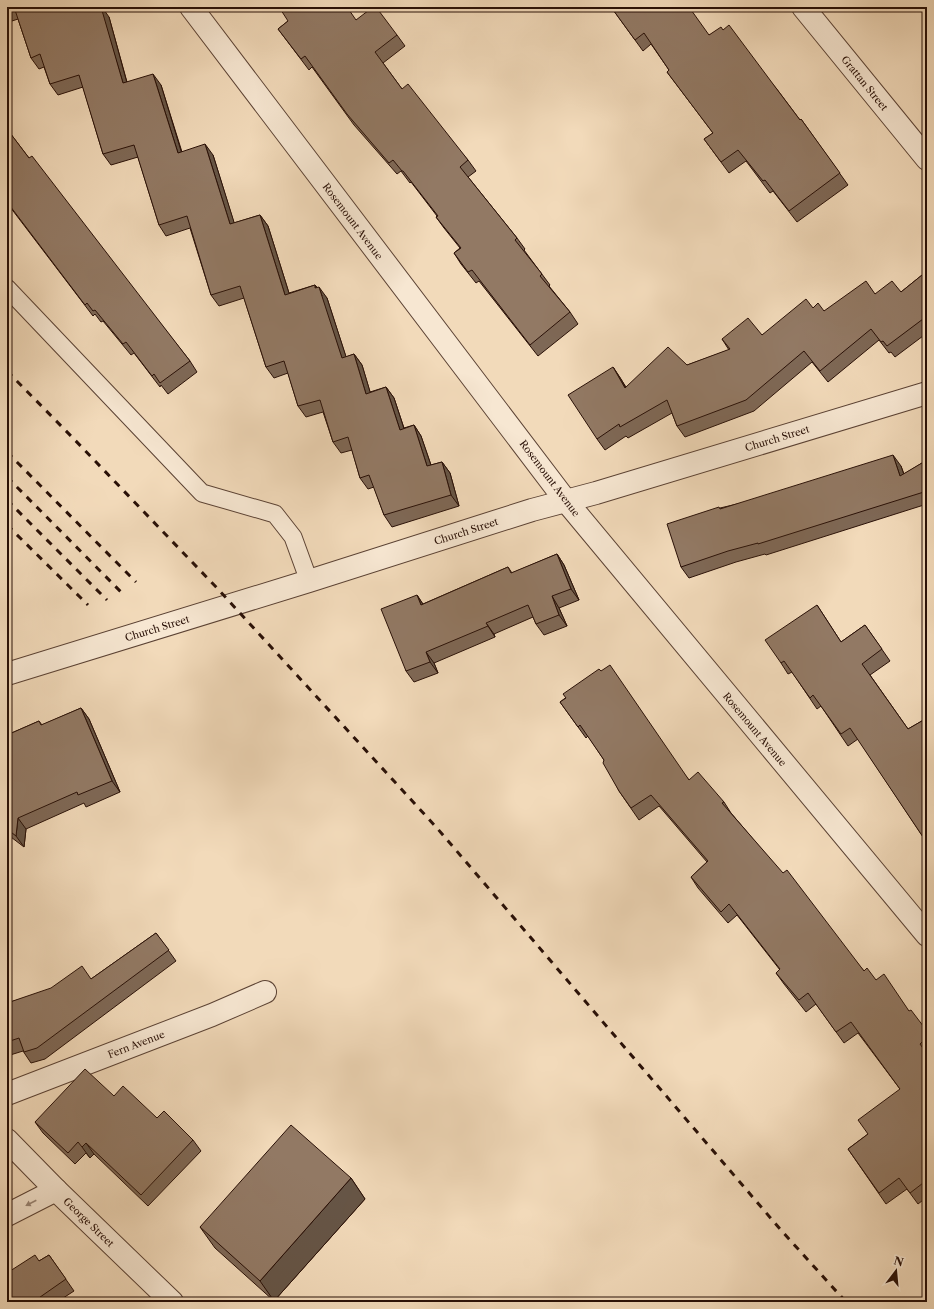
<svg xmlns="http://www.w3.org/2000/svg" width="934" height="1309" font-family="'Libre Caslon Text',serif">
<rect width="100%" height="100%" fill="#f2daba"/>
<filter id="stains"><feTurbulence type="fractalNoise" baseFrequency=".005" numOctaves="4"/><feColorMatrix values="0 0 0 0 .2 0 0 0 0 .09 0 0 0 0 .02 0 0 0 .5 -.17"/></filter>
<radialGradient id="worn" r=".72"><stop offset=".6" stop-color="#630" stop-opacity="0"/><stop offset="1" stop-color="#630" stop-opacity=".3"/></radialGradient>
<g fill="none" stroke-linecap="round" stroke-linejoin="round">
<!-- service casing -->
<g stroke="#5b4234" stroke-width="19">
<path id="service" d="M7 288 202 493 275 514 293 537 309 581"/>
</g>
<!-- minor casing -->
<g stroke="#5b4234" stroke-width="24">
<g id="minor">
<path d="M191 7 566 501 927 935"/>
<path d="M803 7 927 159"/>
<path d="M7 1094 212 1015 265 992"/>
<path d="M7 1140 56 1190 172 1302"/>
<path d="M7 1215 56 1190"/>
</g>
</g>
<!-- tertiary casing -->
<g stroke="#5b4234" stroke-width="24">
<path id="tertiary" d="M7 674 309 581 532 510 596 493 927 393"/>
</g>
<!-- service -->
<use href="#service" stroke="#f7e7d2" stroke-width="17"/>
<!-- minor -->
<use href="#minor" stroke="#f7e7d2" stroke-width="22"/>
<!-- tertiary -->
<use href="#tertiary" stroke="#f7e7d2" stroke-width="22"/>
<!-- rail -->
<g stroke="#291007" stroke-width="3" stroke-dasharray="7 7" stroke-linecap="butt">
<path d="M7 371 73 438 217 588 437 828 780 1229 846 1302"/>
<path d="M7 452 136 582"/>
<path d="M7 477 123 594"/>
<path d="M7 500 107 600"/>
<path d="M7 525 88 605"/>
</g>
</g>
<!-- wall -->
<g fill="#7e6856" stroke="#291007">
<path d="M7 7H82V8L109 17 127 82 161 85 182 152 213 155 234 223 260 215 268 226 289 293 315 285 327 298 346 357 354 354 362 365 370 392 386 387 394 398 404 428 414 425 421 436 431 465 442 462 450 473 459 506 392 527 384 515 374 487 368 489 360 478 352 450 341 453 333 442 323 412 306 417 298 406 288 373 274 378 266 367 244 298 219 306 211 295 190 228 166 236 159 225 138 157 111 165 103 154 83 87 58 95 50 84 44 67 39 69 31 58 18 19 12 21 7 14Z"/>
<path d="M611 7 709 35 723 30 776 88 800 120 801 119 848 185 797 222 773 191 770 193 746 161 729 173 704 139 713 133 667 72 669 70 651 44 643 51Z"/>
<path d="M356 20 397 35 405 46 383 63 402 89 468 160 476 171 468 177 517 238 525 249 524 250 550 285 549 286 570 312 578 324 538 356 479 281 476 283 461 264 454 253 460 248 444 228 436 217 437 216 411 182 410 183 401 171 397 174 354 125 312 67 309 70 278 29 288 21Z"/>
<path d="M7 129 29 158 190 361 197 372 168 394 161 385 160 387 134 353 131 355 103 321 101 322 95 314 93 316 7 203Z"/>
<path d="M927 271V333L895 357 891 352 889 353 879 340 828 382 812 362 754 411 685 437 677 426 672 413 628 438 626 436 605 450 597 439 613 367 626 387 729 350 722 339 762 335 813 308 824 311 875 294 901 292Z"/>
<path d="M927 460V504L766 555 765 554 736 562 689 578 681 567 720 508 901 466 904 474Z"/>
<path d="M557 554 564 565 579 600 559 608 567 626 544 635 536 624 533 617 494 634 495 637 434 663 438 673 414 682 406 671 417 595 423 604 508 567 512 573Z"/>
<path d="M7 601 11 616 7 618Z"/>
<path d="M817 605 841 642 865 625 890 661 870 675 908 729 927 718V843L858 739 848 746 821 706 817 709 792 672 788 674 781 663Z"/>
<path d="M601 671 689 780 724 802 731 813 864 971 876 980 909 1011 927 1031V1197L918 1204 907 1189 886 1204 848 1149 868 1134 900 1089 858 1033 844 1043 816 1004 806 1012 784 984 776 973 780 970 737 915 728 923 698 888 691 877 707 862 659 806 639 820 619 791 604 760 588 736 586 738 560 702Z"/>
<path d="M81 708 89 719 120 792 86 807 84 803 26 829 24 847 7 834V735L39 721 42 725Z"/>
<path d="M156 933 176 961 45 1059 31 1063 23 1051 7 1056V1003L91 979Z"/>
<path d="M114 1096 157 1118 193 1140 201 1151 148 1206 94 1154 90 1158 86 1153 75 1164 43 1133 35 1122Z"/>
<path d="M351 1178 365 1199 274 1301 215 1248 200 1227Z"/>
<path d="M49 1255 74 1291 57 1302H7L39 1261Z"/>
</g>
<!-- shaded-wall -->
<g fill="#665546" stroke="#291007">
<path d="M78 7H82L86 20 79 9Z"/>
<path d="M100 7H102L109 17 130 94 123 83Z"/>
<path d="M153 74 161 85 185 164 178 153Z"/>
<path d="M205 144 213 155 238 235 230 224Z"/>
<path d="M260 215 268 226 293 306 285 295Z"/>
<path d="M315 285 322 296 319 287 327 298 350 369 342 358Z"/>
<path d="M354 354 362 365 374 405 366 394Z"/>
<path d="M613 367 621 379 632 399 625 388Z"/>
<path d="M386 387 394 398 408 441 400 430Z"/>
<path d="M414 425 421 436 435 477 427 466Z"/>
<path d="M893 455 901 466 908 487 900 476Z"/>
<path d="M442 462 450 473 459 506 451 495Z"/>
<path d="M557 554 564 565 579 600 571 589Z"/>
<path d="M417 595 424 606 421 605Z"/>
<path d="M552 596 559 608 567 626 559 615Z"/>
<path d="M7 601 11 616 7 610Z"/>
<path d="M486 623 494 634 495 637 488 626Z"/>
<path d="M426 652 434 663 438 673 430 662Z"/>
<path d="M81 708 89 719 120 792 112 781Z"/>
<path d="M18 818 26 829 24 847 16 836Z"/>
<path d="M86 1143 94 1154 90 1158 82 1147Z"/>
<path d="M351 1178 365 1199 274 1301 260 1281Z"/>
</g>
<!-- building -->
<g fill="#927964" stroke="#291007">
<path d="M14 7H78L79 9 86 7H101L123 83 153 74 178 153 205 144 230 224 260 215 285 295 315 285V288L319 287 342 358 354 354 366 394 386 387 400 430 414 425 427 466 442 462 451 495 384 515 369 475 360 478 348 437 333 442 320 400 298 406 284 361 266 367 240 286 211 295 187 216 159 225 134 145 103 154 79 75 50 84 40 54 31 58Z"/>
<path d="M279 7H347L356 20 373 7H376L397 35 375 52 402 89 408 84 468 160 460 167 517 238 515 240 542 274 540 276 570 312 530 345 472 270 468 272 454 253 461 248 436 217 438 216 403 171H402L393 160 389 163 347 114 305 56 301 59 278 29 288 21Z"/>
<path d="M611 7H689L709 35 721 27 723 30 729 25 776 88 800 120 801 119 840 173 789 211 765 180 763 181 738 150 721 162 704 139 713 133 667 72 669 70 644 33 635 40Z"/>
<path d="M7 129 29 158 32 156 190 361 160 383 154 374 152 376 126 342 123 344 95 310 93 311 87 303 85 305 7 202Z"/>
<path d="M927 271V316L887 346 883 341 881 342 871 329 820 371 804 351 746 400 677 426 667 400 620 427 619 424 597 439 568 395 613 367 625 388 668 347 687 365 730 349 722 339 748 318 762 335 806 299 813 308 818 303 824 311 866 281 875 294 892 281 901 292Z"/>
<path d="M893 455 900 476 927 460V491L758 544V543L728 551 681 567 667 524 719 507 720 509Z"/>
<path d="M557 554 571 589 552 596 559 615 536 624 528 605 486 623 488 626 426 652 430 662 406 671 381 609 417 595 421 605 508 567 511 573Z"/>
<path d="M817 605 841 642 865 625 882 649 862 664 908 729 927 718V842L921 834 850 728 841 734 813 695 810 698 784 661 781 663 765 640Z"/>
<path d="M610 665 689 780 698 772 724 802 722 803 783 873 787 870 864 971 867 968 876 980 884 974 909 1011 911 1010 927 1031V1034L922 1038 924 1040 920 1044 927 1054V1180L910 1193 899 1178 879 1193 848 1149 868 1134 858 1120 900 1089 851 1022 836 1032 808 993 799 1000 776 973 780 969 729 904 721 912 691 877 708 861 651 795 631 808 619 791 603 763 604 760 580 725 578 727 560 702 566 698 563 694 599 669 601 671Z"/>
<path d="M81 708 112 781 78 795 77 792 18 818 16 836 7 829V735L39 721 41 725Z"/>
<path d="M156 933 169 950 37 1048 24 1052 19 1038 7 1042V1003L51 988 82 966 91 979Z"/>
<path d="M85 1069 114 1096 123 1086 157 1118 164 1111 193 1140 141 1195 86 1143 82 1147 78 1142 68 1153 35 1122Z"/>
<path d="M291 1125 351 1178 260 1281 200 1227Z"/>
<path d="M35 1255 39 1261 49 1255 66 1279 33 1302H7V1273Z"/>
</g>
<!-- one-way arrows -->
<defs><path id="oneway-solid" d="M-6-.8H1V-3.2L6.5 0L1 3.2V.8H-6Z"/></defs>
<use fill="#9a8677" href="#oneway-solid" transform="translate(31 1203) rotate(153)"/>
<g text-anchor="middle" stroke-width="3.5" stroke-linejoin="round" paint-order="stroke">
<!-- street labels -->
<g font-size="10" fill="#291007" stroke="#f7e7d2">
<text transform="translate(865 83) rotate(51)" y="4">Grattan Street</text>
<text transform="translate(353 221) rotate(53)" y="4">Rosemount Avenue</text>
<text transform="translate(777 438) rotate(-17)" y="4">Church Street</text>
<text transform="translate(550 478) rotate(53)" y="4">Rosemount Avenue</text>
<text transform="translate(466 531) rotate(-18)" y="4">Church Street</text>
<text transform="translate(157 628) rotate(-17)" y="4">Church Street</text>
<text transform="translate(755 729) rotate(50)" y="4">Rosemount Avenue</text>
<text transform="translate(136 1044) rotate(-21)" y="4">Fern Avenue</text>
<text transform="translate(89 1222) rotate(44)" y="4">George Street</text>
</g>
</g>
<!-- margin -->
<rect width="934" height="1309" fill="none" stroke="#f2daba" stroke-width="24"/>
<rect x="8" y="8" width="918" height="1293" fill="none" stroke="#291007" stroke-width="2"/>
<rect x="12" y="12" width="910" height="1285" fill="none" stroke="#291007"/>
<!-- north arrow -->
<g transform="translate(896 1271) rotate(16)" stroke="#f7e7d2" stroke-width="3" paint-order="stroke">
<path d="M0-3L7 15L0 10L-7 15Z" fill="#291007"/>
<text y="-6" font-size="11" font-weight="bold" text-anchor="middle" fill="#291007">N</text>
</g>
<rect width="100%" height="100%" filter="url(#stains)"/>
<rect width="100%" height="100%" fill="url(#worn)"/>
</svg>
